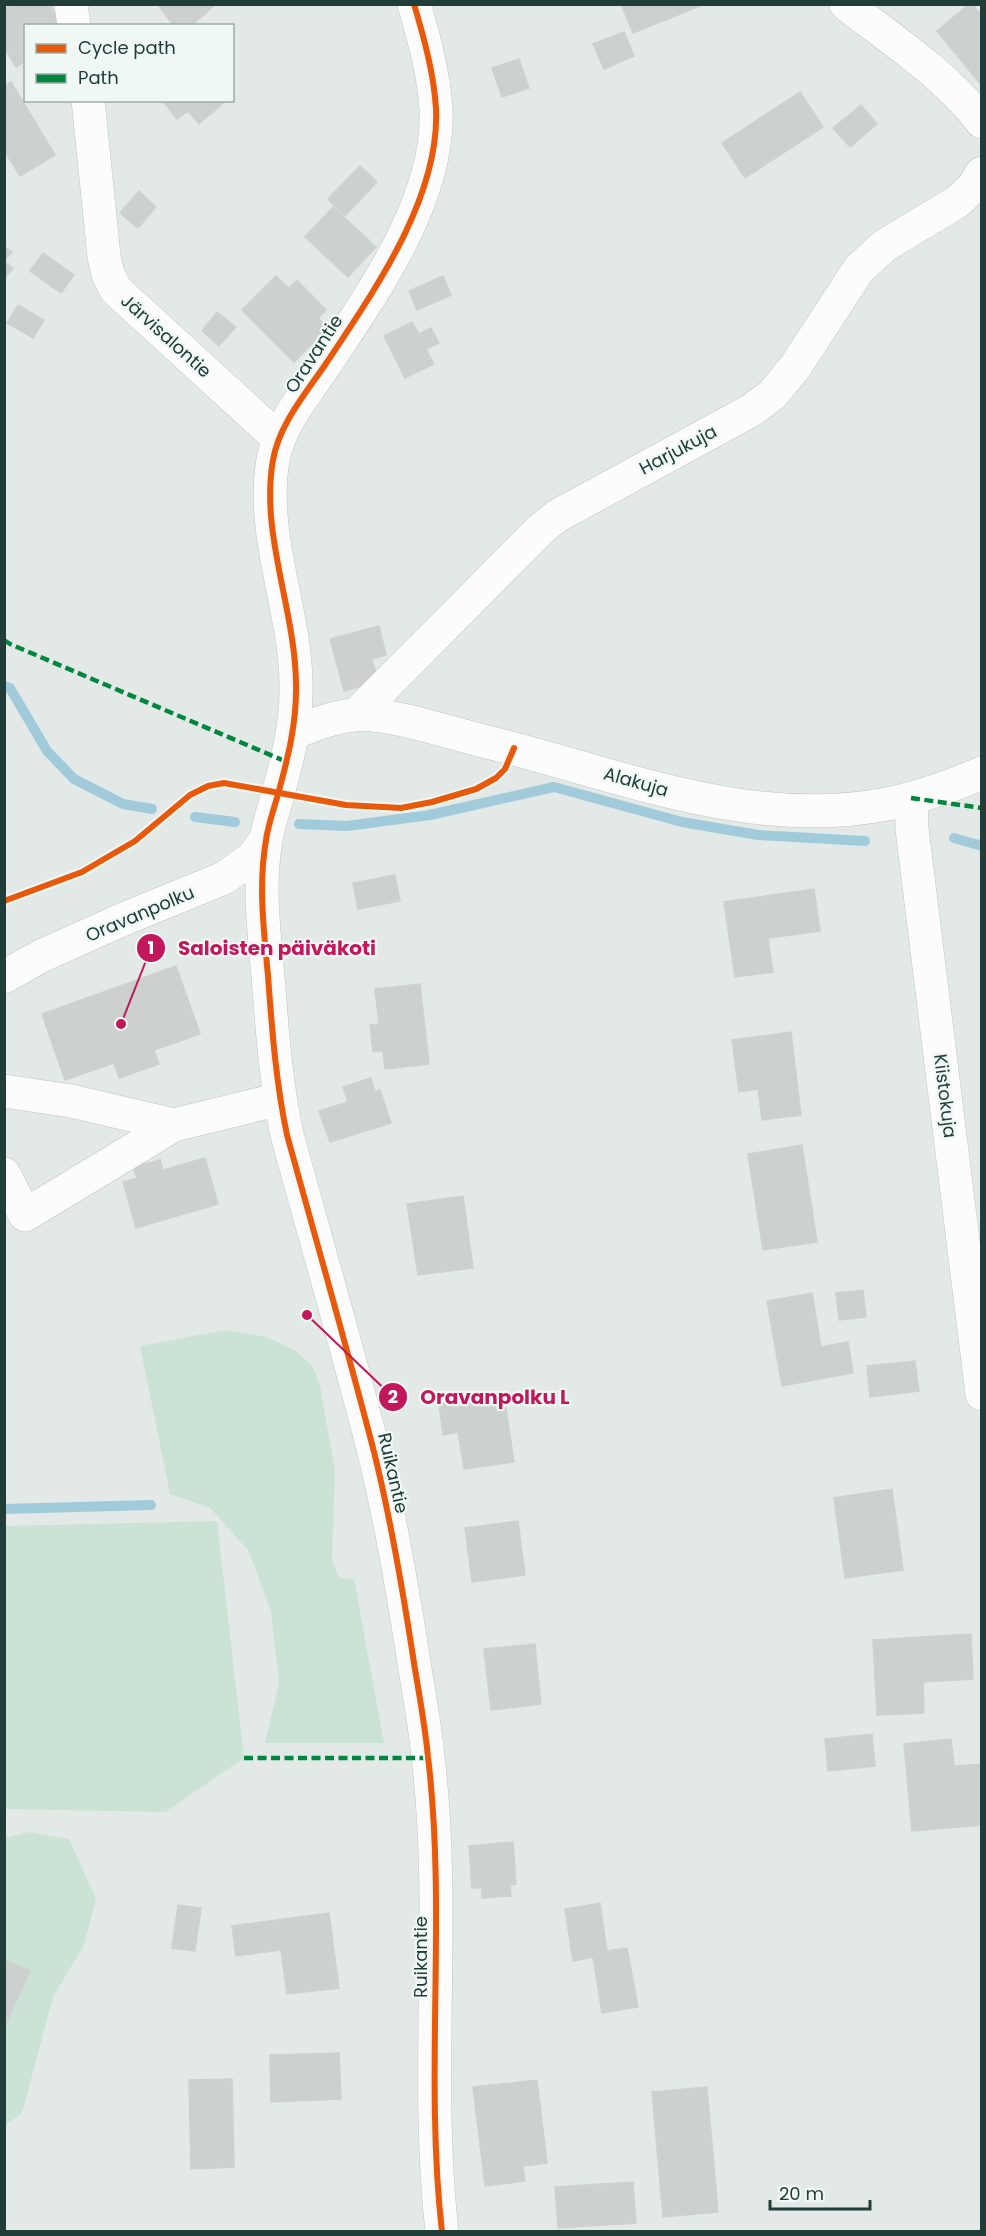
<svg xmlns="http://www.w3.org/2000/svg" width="986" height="2236" font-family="Poppins,sans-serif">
<rect width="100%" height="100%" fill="#e3e9e7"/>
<!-- green -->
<g fill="#cbe3d5">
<path d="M225 1330 267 1337 296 1351 313 1367 320 1386 335 1471 332 1559 339 1578 354 1579 384 1743H265L279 1683 271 1611 248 1550 210 1508 170 1494 140 1346Z"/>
<path d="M217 1521 244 1758 165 1812 5 1809V1526Z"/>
<path d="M29 1832 69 1839 96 1899 84 1945 53 1997 22 2113 5 2126V1838Z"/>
</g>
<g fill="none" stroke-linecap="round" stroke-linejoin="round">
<!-- stream -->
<g stroke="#a1cbda" stroke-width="10">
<path d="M4 686 10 688 47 751 74 779 123 804 152 809"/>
<path d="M195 817 235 822"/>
<path d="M299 824 347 826 430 815 554 787 682 822 758 835 865 841"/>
<path d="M954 838 982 846"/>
<path d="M4 1509 151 1505"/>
</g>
</g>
<!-- building -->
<g fill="#ccd1d0" stroke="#cbd2d0" stroke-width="1.5">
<path d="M13 4H50L62 26H26V61L16 67 4 47V10Z"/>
<path d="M157 4H216L191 26H174Z"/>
<path d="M621 4H705L633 33Z"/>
<path d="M969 4H972L982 16V86L937 31Z"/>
<path d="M624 32 634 56 604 69 593 44Z"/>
<path d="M519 59 529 88 502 97 492 68Z"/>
<path d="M11 82 55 155 20 176 4 150V86Z"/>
<path d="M800 92 823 127 745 178 722 143Z"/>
<path d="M162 100H227L199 124 188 111 177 119Z"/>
<path d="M861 105 877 124 850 147 833 128Z"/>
<path d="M360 166 377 182 345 216 328 199Z"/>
<path d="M139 191 156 207 138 228 120 213Z"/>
<path d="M333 207 376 247 348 277 305 237Z"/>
<path d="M4 246 12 252 4 261Z"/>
<path d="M43 253 74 275 61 293 30 271Z"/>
<path d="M4 261 13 268 4 279Z"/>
<path d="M276 276 289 288 297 280 326 310 318 318 328 328 294 362 242 310Z"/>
<path d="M443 276 451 295 417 310 409 291Z"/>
<path d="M18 305 44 320 33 338 7 323Z"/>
<path d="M217 312 236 327 219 346 202 331Z"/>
<path d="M412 322 419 334 431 328 439 343 426 349 434 364 405 378 384 336Z"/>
<path d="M379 626 386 655 372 659 378 682 344 691 330 639Z"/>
<path d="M395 875 400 901 358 909 353 883Z"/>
<path d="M814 889 820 931 768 938 773 972 735 977 724 902Z"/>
<path d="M176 966 200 1034 154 1050 159 1064 119 1078 114 1063 65 1080 42 1014Z"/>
<path d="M420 984 429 1064 385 1069 383 1051 373 1052 370 1025 379 1024 375 989Z"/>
<path d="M791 1032 801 1115 762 1120 758 1089 739 1092 732 1040Z"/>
<path d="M371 1078 375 1092 380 1090 391 1123 330 1142 319 1111 348 1102 343 1087Z"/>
<path d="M802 1145 817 1242 763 1250 748 1154Z"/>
<path d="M205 1158 218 1204 136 1228 123 1182 137 1178 133 1167 160 1160 163 1170Z"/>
<path d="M463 1196 473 1268 418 1275 407 1204Z"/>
<path d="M863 1290 866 1317 839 1320 836 1293Z"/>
<path d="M812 1293 821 1347 848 1342 853 1373 782 1386 767 1301Z"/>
<path d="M915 1361 919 1391 870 1397 867 1366Z"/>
<path d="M504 1395 514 1462 464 1469 458 1432 443 1435 439 1404Z"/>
<path d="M892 1489 903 1570 845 1578 834 1498Z"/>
<path d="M518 1521 525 1575 472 1582 465 1528Z"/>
<path d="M971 1634 973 1679 923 1682 924 1713 877 1715 873 1640Z"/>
<path d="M535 1644 541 1704 491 1710 484 1649Z"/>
<path d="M872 1734 875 1766 828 1771 825 1739Z"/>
<path d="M951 1739 954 1766 982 1764V1825L912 1831 904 1744Z"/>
<path d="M513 1842 516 1884 510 1885 511 1896 482 1898V1888H472L469 1846Z"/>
<path d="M600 1903 607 1951 627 1948 638 2007 602 2013 593 1957 573 1961 565 1909Z"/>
<path d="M178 1905 201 1908 195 1951 172 1948Z"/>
<path d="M329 1913 339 1988 287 1994 281 1950 236 1956 232 1926Z"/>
<path d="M4 1960 30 1971 4 2028Z"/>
<path d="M339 2053 341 2099 271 2102 270 2055Z"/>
<path d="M232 2079 234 2167 191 2169 189 2080Z"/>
<path d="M537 2080 547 2163 523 2166 525 2181 485 2186 473 2087Z"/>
<path d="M707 2087 718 2212 663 2217 652 2092Z"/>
<path d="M633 2182 636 2223 558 2228 555 2187Z"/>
</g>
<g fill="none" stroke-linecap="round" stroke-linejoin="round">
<!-- minor casing -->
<g stroke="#c0c6c4" stroke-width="34">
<g id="minor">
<path d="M71 4 74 26"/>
<path d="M414 4C424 38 434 74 436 109 440 198 374 291 327 362 307 392 279 424 273 460 260 533 295 609 296 683 297 722 288 758 278 794 274 809 268 825 266 840 258 886 264 931 268 976 272 1030 276 1083 287 1135 316 1240 346 1344 373 1448 391 1519 403 1591 414 1663 419 1694 425 1725 428 1757 447 1915 424 2074 442 2232"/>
<path d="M846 4C893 41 945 74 982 122"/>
<path d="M88 100 104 256 108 274 116 290 279 439"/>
<path d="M357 714 541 529 557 516 750 411 772 395 795 367 859 269 884 246 957 202 973 187 982 173"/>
<path d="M293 733C313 725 333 717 354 715 386 711 450 733 483 741 616 773 748 831 887 804 919 798 951 786 982 773"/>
<path d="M911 798 912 829 982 1394"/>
<path d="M4 977 41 956 126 918 224 878 252 858 266 839"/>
<path d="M4 1091 71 1101 174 1125"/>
<path d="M4 1174 25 1215 174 1125 280 1099"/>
</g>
</g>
<!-- minor -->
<use href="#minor" stroke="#fbfcfb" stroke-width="33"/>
<!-- quiet -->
<g stroke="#00873e" stroke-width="4.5" stroke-dasharray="9 4.5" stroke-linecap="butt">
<path d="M4 640 10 644 287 762"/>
<path d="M911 798 982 808"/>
<path d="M244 1758H429"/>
</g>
<!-- cycleway casing -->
<g stroke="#f0f8f5" stroke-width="10">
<g id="cycleway">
<path d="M414 4C424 38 434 74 436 109 440 198 374 291 327 362 307 392 279 424 273 460 260 533 295 609 296 683 297 722 288 758 278 794 274 809 268 825 266 840 258 886 264 931 268 976 272 1030 276 1083 287 1135 316 1240 346 1344 373 1448 391 1519 403 1591 414 1663 419 1694 425 1725 428 1757 447 1915 424 2074 442 2232"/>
<path d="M4 901 82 872 135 841 190 795 208 786 224 783 346 805 401 808 432 802 476 789 496 778 505 769 514 748"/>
</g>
</g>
<!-- cycleway -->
<use href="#cycleway" stroke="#e8590c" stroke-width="6"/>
</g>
<g text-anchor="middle" stroke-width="4.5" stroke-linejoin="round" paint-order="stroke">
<!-- street labels -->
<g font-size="18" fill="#203d39" stroke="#f0f8f5">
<text transform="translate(166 336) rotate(42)" y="6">Järvisalontie</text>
<text transform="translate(314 354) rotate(-57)" y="6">Oravantie</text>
<text transform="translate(678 450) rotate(-28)" y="6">Harjukuja</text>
<text transform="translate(636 782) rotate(16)" y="6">Alakuja</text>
<text transform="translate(140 914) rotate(-23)" y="6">Oravanpolku</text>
<text transform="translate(945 1096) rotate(83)" y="6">Kiistokuja</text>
<text transform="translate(393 1473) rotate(77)" y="6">Ruikantie</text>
<text transform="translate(421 1957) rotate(-90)" y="6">Ruikantie</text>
</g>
</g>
<!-- callouts -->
<path fill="none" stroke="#c2185b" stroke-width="2" d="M121 1024L151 948M307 1315L393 1397"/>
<g fill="#c2185b" stroke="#f0f8f5" stroke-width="2">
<circle cx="121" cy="1024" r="6"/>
<circle cx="307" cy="1315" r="6"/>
<circle cx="151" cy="948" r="15"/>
<circle cx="393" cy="1397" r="15"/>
</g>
<g font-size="18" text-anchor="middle" font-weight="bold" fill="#fff">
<text x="151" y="954">1</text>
<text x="393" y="1403">2</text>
</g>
<g font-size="20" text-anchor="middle" font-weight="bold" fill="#c2185b" stroke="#f0f8f5" stroke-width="4.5" stroke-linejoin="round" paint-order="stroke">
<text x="277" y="955">Saloisten päiväkoti</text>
<text x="495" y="1404">Oravanpolku L</text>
</g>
<!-- border -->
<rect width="986" height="2236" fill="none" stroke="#203d39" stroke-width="12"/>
<!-- legend -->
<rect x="24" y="24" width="210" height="78" fill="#f0f8f5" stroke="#9dadaa" stroke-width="1.5"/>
<rect x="36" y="44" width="30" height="9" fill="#e8590c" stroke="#9dadaa" stroke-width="1.5"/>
<text x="78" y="54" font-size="18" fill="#203d39">Cycle path</text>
<rect x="36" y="74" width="30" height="9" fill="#00873e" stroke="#9dadaa" stroke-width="1.5"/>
<text x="78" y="84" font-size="18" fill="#203d39">Path</text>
<!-- scale -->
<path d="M770 2200v9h100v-9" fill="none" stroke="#203d39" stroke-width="3"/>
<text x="779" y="2200" font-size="18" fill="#203d39" stroke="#f0f8f5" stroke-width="4.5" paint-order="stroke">20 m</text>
</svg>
